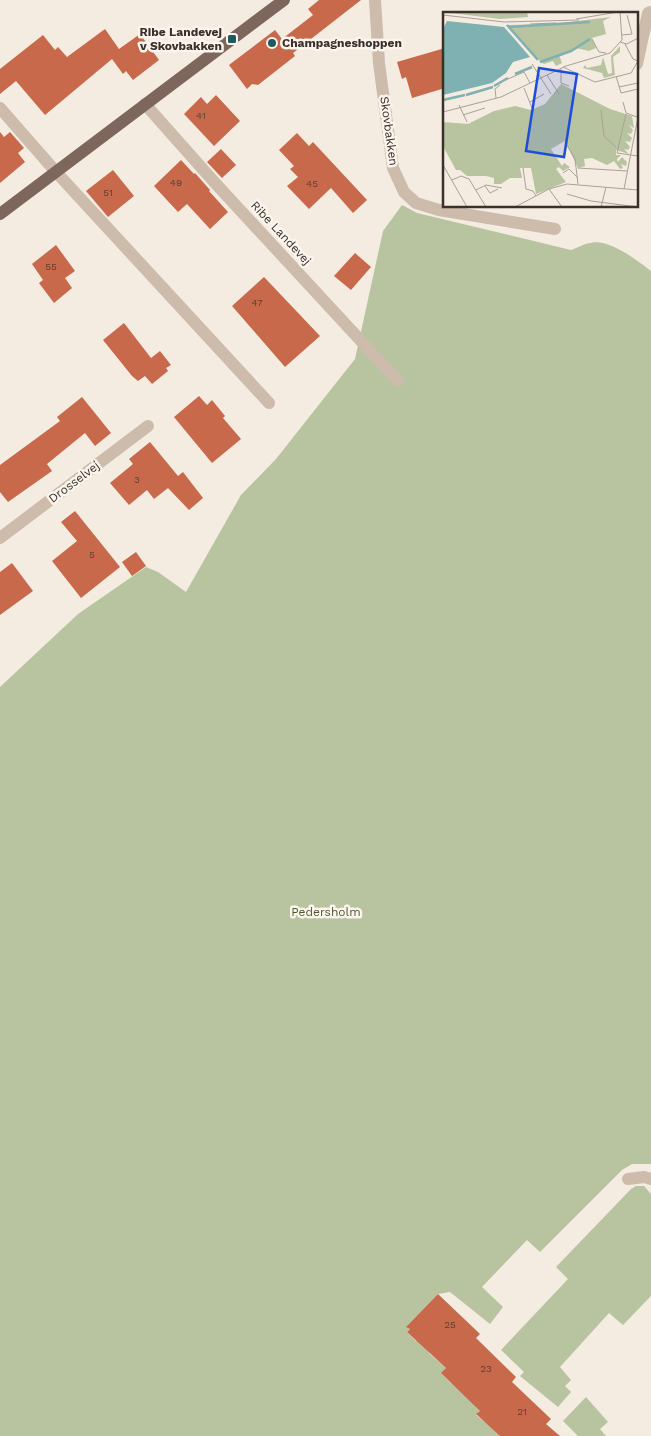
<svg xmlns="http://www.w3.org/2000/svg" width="651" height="1436" font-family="'Work Sans',sans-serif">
<rect width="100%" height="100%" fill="#f4ebe1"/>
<!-- green -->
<g fill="#b8c4a0">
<path d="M402 205 417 213 571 250C577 248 583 244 590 243 608 238 637 260 651 271V1164H632L622 1170 540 1252 527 1240 482 1287 503 1307 490 1324 450 1292 438 1294 407 1326 410 1329 407 1332 416 1341 420 1338 430 1354 446 1368 442 1374 451 1383 480 1403 476 1407 480 1411 476 1415 486 1423 488 1422 500 1436H0V687L78 614 146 567 158 572 186 592 241 495 276 459 355 359 383 231Z"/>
<path d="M636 1186H644L651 1194V1296L623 1325 609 1313 560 1367 571 1380 565 1386 571 1392 558 1407 520 1376 524 1372 501 1350 568 1279 556 1267 631 1189Z"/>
<path d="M586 1397 608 1422 600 1429 606 1436H578L563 1421Z"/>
</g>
<!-- building -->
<g fill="#c8694b">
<path d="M319 0H361L293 53 295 56 258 85 252 84 247 89 229 65 275 30 282 39 313 15 308 9Z"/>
<path d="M105 29 119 49 140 34 159 60 133 80 126 71 123 74 112 59 45 115 16 81 0 94V69L43 35 55 50 58 47 67 57Z"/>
<path d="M445 48V88L412 98 406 77 402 79 397 62Z"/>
<path d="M216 95 240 121 214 146 184 114 201 97 207 104Z"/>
<path d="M0 132 4 137 10 132 24 148 18 153 25 162 0 183Z"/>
<path d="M297 133 309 146 313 142 367 200 353 213 331 188 309 209 287 186 298 177 290 169 294 166 279 150Z"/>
<path d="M221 149 236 165 222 178 207 162Z"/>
<path d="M181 160 194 174 195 173 210 190 209 191 228 212 210 229 187 204 178 212 154 186Z"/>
<path d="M113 170 134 196 108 217 86 191Z"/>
<path d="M56 245 75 271 65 278 72 288 54 303 39 283 43 280 32 264Z"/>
<path d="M355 253 371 267 351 290 334 276Z"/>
<path d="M264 277 320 336 285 367 232 306Z"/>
<path d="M124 323 151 358 160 351 171 365 166 368 168 371 152 384 145 376 138 381 132 376 103 340Z"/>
<path d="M199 396 207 405 212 400 225 416 223 418 241 439 212 463 174 417Z"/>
<path d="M82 397 111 433 95 446 85 433 47 464 52 471 8 502 0 492V465L60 421 57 417Z"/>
<path d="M150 442 178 476 183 472 203 498 189 510 168 488 154 499 147 490 129 505 110 483 133 464 129 459Z"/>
<path d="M75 511 120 567 81 598 52 561 77 541 61 522Z"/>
<path d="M136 552 146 566 132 576 122 562Z"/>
<path d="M12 563 33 591 0 615V572Z"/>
<path d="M438 1294 480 1334 476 1338 516 1377 512 1382 551 1419 546 1424 560 1436H500L476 1414 480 1411 441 1373 446 1368 407 1332 410 1329 406 1327Z"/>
</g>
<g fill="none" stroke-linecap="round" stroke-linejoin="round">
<!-- minor -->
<g stroke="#cdbbac" stroke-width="12">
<path d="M375 0 379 63 393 168 404 192 416 203 439 210 555 229"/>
<path d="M637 64 648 13 651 12"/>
<path d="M145 104 216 184 398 381"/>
<path d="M0 108 56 172 269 403"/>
<path d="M0 538 148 426"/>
<path d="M628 1179 644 1177 651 1179"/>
</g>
<!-- major -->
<path stroke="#7d675c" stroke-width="12" d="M0 214 284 0"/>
</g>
<!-- markers -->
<g fill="#1f5a5e" stroke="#fbf5ee" stroke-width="2">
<rect x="227" y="34" width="10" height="10" rx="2.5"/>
<circle cx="272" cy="43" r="5"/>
</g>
<g text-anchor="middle" stroke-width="5" stroke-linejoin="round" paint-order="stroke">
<!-- number labels -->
<g font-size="10" fill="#5e3e33">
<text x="201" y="119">41</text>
<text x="176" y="186">49</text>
<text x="312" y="187">45</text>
<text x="108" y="196">51</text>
<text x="51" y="270">55</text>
<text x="257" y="306">47</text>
<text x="137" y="483">3</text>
<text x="92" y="558">5</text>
<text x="450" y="1328">25</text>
<text x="486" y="1372">23</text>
<text x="522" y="1415">21</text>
</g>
<!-- poi labels -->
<g font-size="12" font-weight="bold" fill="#3b302b" stroke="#fbf5ee" text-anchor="end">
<text x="222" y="36">Ribe Landevej<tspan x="222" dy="14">v Skovbakken</tspan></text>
<text x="282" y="47" text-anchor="start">Champagneshoppen</text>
</g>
<!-- street labels -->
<g font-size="12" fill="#3b302b" stroke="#fbf5ee">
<text transform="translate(389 131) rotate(82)" y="4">Skovbakken</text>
<text transform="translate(281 233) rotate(47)" y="4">Ribe Landevej</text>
<text transform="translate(74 482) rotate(-37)" y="4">Drosselvej</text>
</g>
<!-- park labels -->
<g font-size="12" fill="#4a5a2e" stroke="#fbf5ee">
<text x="326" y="916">Pedersholm</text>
</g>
</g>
<!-- overview -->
<g transform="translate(443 12)">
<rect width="195" height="195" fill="#f4ebe1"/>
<path d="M0 0H84L85 5 57 7ZM168 5 160 9 163 22 149 26 153 36 146 39 133 36 116 43 119 51 113 54 110 49 101 52 96 48 64 13 109 12ZM177 34V40L170 45 172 63 161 66 159 61 140 56 142 53 144 56 158 53 160 45 165 62 169 61 168 44ZM118 72 167 97 189 104 191 116 186 113 190 118 188 122 184 121 189 126 187 130 182 129 187 135 185 138 181 137 186 142 173 138V143H178L174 147 175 150 179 145 184 150 183 154 178 152 180 156 177 157 171 149 164 153 149 146 141 147 142 154 135 156 122 129 108 137 119 154 121 151 127 155 120 159 116 155 113 157 123 170 93 182 88 156H77L79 166H67L58 172H51V166L43 164H24L17 158H13L0 134V110L25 112 51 99 72 94 88 98 102 92Z" fill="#b8c4a0"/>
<path d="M4 9 61 15 87 45 70 50 63 61 49 71 0 83V17Z" fill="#7fb0b2"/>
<path fill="none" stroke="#7fb0b2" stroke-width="2.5" d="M64 13 95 48M66 15 147 10M97 50 128 39 147 27M72 62 89 55M51 74 65 66M23 83 50 75M0 88 22 83"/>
<path fill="none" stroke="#aaa098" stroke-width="1" d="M0 3 61 10 136 8M133 7 175 0M87 12 113 11M179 23 189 22 184 3M149 27 156 40 163 41M177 30 184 32 195 26M182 32 190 47 195 49M89 52 108 82M120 55 152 70 188 61 195 49M118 57V71L126 74M104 63 116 82M173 64 178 81 195 77M65 67 81 60 87 71M176 75 195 71M81 76 89 96M53 86 52 77 57 73M87 90 101 82M180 90 183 101 194 105M16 93 24 110M158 98 161 124 173 135M0 100 58 85 123 54 167 41 179 28 177 0M183 102 174 141 195 144M20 103 42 96M122 130 132 147 135 172M0 153 24 195M80 156 83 177 90 179 93 184M135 156 184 159M120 161 126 157 135 166M9 168 18 164 26 167 43 195M42 174 47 181 55 177M106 177 119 195M181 177 195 105M33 178 43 173 59 176M124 182 148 189 195 195M72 195 106 177 124 172 195 178M158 195 163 175"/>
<path fill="#1d4ed8" fill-opacity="0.15" stroke="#1d4ed8" stroke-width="2.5" d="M96 56 134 62 121 145 83 139Z"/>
<rect width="195" height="195" fill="none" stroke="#3b302b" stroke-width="2.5"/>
</g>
</svg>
